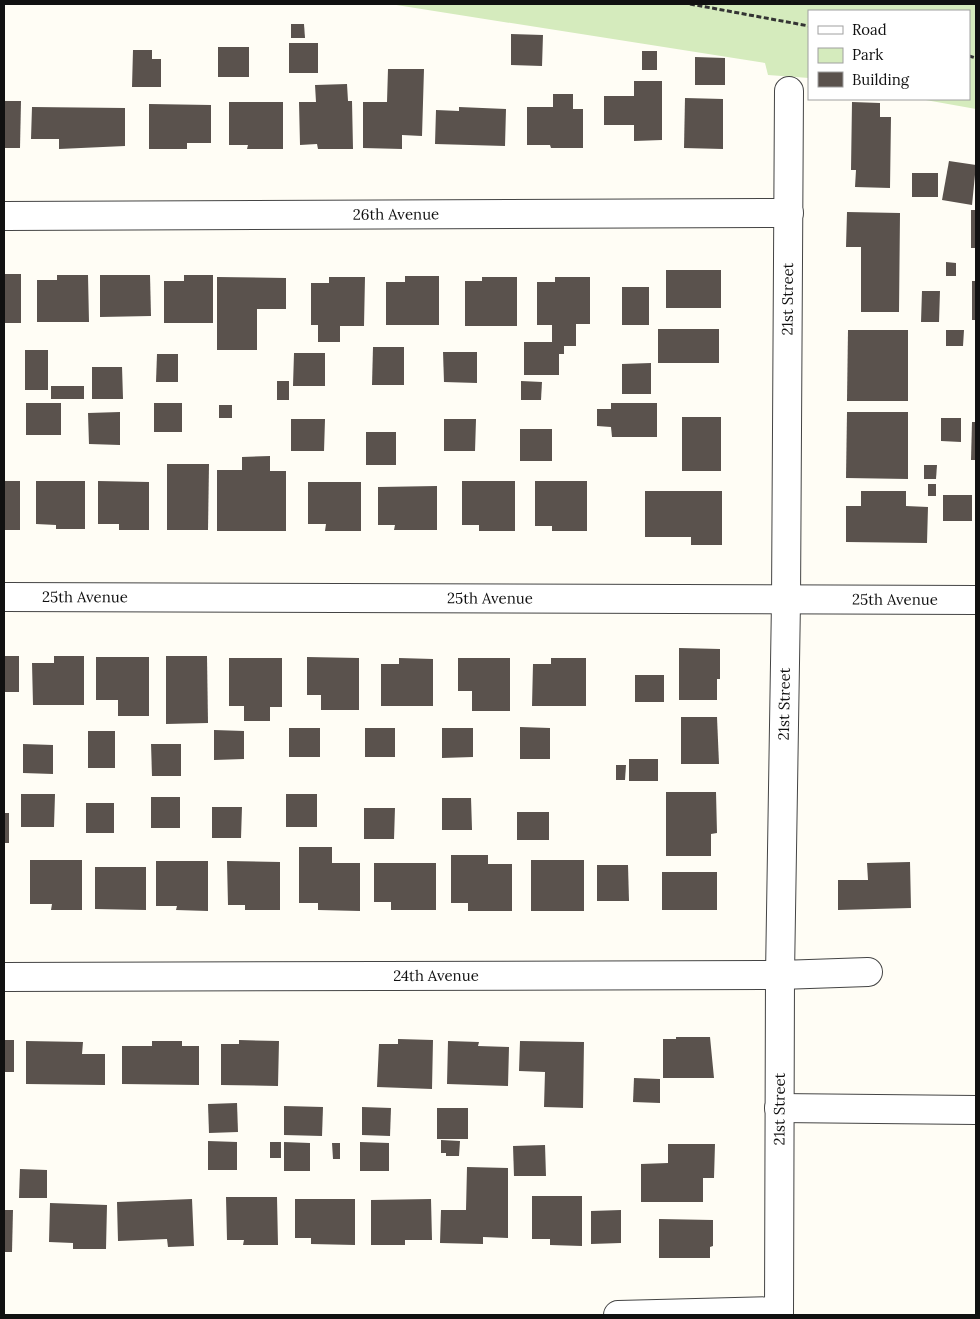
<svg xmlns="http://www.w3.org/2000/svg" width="980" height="1319" font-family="Lora,serif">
<rect width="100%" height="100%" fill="#fffdf5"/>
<!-- green -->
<path fill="#d5ebbd" d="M390 4H976V109L920 99H969V11H809V78L768 75 765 63Z"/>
<!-- building -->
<g fill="#5a524d">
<path d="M291 24H304L305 38H291Z"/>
<path d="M511 34 543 35 542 66 511 65Z"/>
<rect x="289" y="43" width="29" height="30"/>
<rect x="218" y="47" width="31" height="30"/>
<path d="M133 50H152V59H161V87H132Z"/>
<rect x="642" y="51" width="15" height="19"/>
<path d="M695 57 725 58V85H695Z"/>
<path d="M388 69H424L422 136 402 135V149L363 148V102H387Z"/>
<path d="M634 81H662V140L634 141V125H604V96H634Z"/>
<path d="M347 84 348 101H352L353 149H318L317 144 300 145 299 102H316L315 85Z"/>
<path d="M553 94H573V109H583V148H551L550 145H527V107H553Z"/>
<path d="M685 98 723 99V149L684 148Z"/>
<path d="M4 101H21L20 148H4Z"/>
<path d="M229 102H283V149H247L248 145H229Z"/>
<path d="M852 102 880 103V117H891L890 188 855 187 856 170H851Z"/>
<path d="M149 104 211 105V143H187V149H149Z"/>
<path d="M32 107 125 108V146L59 149V139H31Z"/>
<path d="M459 107 506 109 505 146 435 144 436 110 459 111Z"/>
<path d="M949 161 976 165 972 205 942 200Z"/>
<rect x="912" y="173" width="26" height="24"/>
<rect x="971" y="210" width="5" height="38"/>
<path d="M847 212 900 213 899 312H861V247H846Z"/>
<path d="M946 262 956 263V276H946Z"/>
<rect x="666" y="270" width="55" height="38"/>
<rect x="4" y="274" width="17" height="49"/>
<path d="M57 275H88L89 322H37V280H57Z"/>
<path d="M100 275H150L151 316 100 317Z"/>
<path d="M184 275H213V323H164V281H184Z"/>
<path d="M405 276H439V325H386V282H405Z"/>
<path d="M217 277 286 278V309H257V350H217Z"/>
<path d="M329 277H365L364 326H340V342H318V325H311V283H329Z"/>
<path d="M482 277H517V326H465V281H482Z"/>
<path d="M555 277H590V324H576V346H564V354H559V375H524V342H552V325H537V282H555Z"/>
<rect x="972" y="281" width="4" height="39"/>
<rect x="622" y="287" width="27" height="38"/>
<path d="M922 291H940L939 322H921Z"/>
<rect x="658" y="329" width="61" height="34"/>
<path d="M848 330H908V401H847Z"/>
<path d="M946 330H964L963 346H946Z"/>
<path d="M373 347H404V385H372Z"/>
<rect x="25" y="350" width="23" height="40"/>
<path d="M443 352H477V383L444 382Z"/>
<path d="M294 353H325V386H293Z"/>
<path d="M157 354H178V382H156Z"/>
<path d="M651 363V394H622V364Z"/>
<path d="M92 367H122L123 399H92Z"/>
<rect x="277" y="381" width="12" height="19"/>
<path d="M521 381 542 382 541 400H521Z"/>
<rect x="51" y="386" width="33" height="13"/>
<rect x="26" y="403" width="35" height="32"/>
<rect x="154" y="403" width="28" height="29"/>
<path d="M611 403H657V437H612L611 427 597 426V409H611Z"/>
<rect x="219" y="405" width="13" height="13"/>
<path d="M120 412V445L89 444 88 413Z"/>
<path d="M847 412H908V479L846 478Z"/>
<rect x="682" y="417" width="39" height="54"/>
<path d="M941 418H961V442L941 441Z"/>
<path d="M291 419H325L324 451H291Z"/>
<path d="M444 419H476L475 451H444Z"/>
<path d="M972 422H976V460H971Z"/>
<rect x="520" y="429" width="32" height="32"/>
<rect x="366" y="432" width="30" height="33"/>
<path d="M270 456V471H286V531H217V470H242V457Z"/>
<path d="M167 464H209L208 530H167Z"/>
<path d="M924 465H937L936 479H924Z"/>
<rect x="4" y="481" width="16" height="49"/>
<path d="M36 481H85V529H56V525L36 524Z"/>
<path d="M98 481 149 482V530H119V524H98Z"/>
<path d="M462 481H515V531H479V525H462Z"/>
<path d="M535 481H587V531H552V526H535Z"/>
<path d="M308 482H361V531H325L326 524H308Z"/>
<rect x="928" y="484" width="8" height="12"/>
<path d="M437 486V530H394L395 525H378V487Z"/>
<path d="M645 491H722V545H691V537H645Z"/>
<path d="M861 491H906V506L928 507 927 543 846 542V506H861Z"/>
<rect x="943" y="495" width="29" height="26"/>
<path d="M679 648 720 649V679H717V700H679Z"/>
<rect x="4" y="656" width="15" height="36"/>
<path d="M54 656H84V705H33L32 663H54Z"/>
<path d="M166 656H207L208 723 166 724Z"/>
<path d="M96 657H149V716H118V700H96Z"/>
<path d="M307 657 359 658V710H321V695H307Z"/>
<path d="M229 658H282V707H270V721H244V706H229Z"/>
<path d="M399 658 433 659V706H381V664H399Z"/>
<path d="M458 658H510V711H472V691H458Z"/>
<path d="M551 658H586V706H532L533 664H551Z"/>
<rect x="635" y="675" width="29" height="27"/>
<path d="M681 717H717L719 764H681Z"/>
<path d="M520 727 550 728V759H520Z"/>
<rect x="289" y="728" width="31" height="29"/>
<rect x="365" y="728" width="30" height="29"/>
<path d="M442 728H473V757L442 758Z"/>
<path d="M214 730 244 731V759L214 760Z"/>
<rect x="88" y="731" width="27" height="37"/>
<path d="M23 744 53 745V774L23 773Z"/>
<path d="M151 744H181V776H152Z"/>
<rect x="629" y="759" width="29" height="22"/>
<path d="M616 765H626L625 780H616Z"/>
<path d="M666 792H716L717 833 711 834V856H666Z"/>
<path d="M21 794H55L54 827H21Z"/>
<rect x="286" y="794" width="31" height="33"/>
<rect x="151" y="797" width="29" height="31"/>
<path d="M442 798H471L472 830H442Z"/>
<rect x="86" y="803" width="28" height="30"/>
<path d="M212 807H242L241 838H212Z"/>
<path d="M364 808H395L394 839H364Z"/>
<rect x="517" y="812" width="32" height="28"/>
<rect x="4" y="813" width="5" height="30"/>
<path d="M299 847H332V863H360V911L318 910V903H299Z"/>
<path d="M451 855H488V864H512V911H468V903H451Z"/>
<path d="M30 860H82V910H51L52 904H30Z"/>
<rect x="531" y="860" width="53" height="51"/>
<path d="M156 861H208V911L176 910 177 906H156Z"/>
<path d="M227 861 280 862V910H245V905H228Z"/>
<path d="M910 862 911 908 838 910V880H868L867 863Z"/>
<path d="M374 863H436V910H391V902H374Z"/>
<path d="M597 865H628L629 901H597Z"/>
<path d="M95 867H146V910L95 909Z"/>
<rect x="662" y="872" width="55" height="38"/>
<path d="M676 1037H710L714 1078H663V1039H676Z"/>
<path d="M398 1039 433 1040 432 1089 377 1087 379 1044H398Z"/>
<rect x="4" y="1040" width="10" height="32"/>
<path d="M239 1040 279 1041 278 1086 221 1085V1044H239Z"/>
<path d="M26 1041 83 1042 82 1054H105V1085L26 1084Z"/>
<path d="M152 1041H182V1046H199V1085L122 1084V1046H152Z"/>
<path d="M448 1041 479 1042 478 1046 509 1047 508 1086 447 1084Z"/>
<path d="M520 1041 584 1042 583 1108 544 1107 545 1072 519 1071Z"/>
<path d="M634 1078 660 1079V1103L633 1102Z"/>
<path d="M237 1103 238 1132 209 1133 208 1104Z"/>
<path d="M284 1106 323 1107 322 1136 284 1135Z"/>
<path d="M362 1107 391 1108 390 1136 362 1135Z"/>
<rect x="437" y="1108" width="31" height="31"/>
<path d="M441 1140 460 1141 459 1156H446V1153H441Z"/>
<path d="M208 1141 237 1142V1170H208Z"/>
<rect x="270" y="1142" width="11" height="16"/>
<path d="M284 1142 310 1143V1171H284Z"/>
<path d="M360 1142 389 1143V1171H360Z"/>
<path d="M332 1143H340V1159H333Z"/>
<path d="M668 1144H715L714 1178H703V1202H641V1164L668 1163Z"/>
<path d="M545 1145 546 1176H514L513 1146Z"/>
<path d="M467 1167 508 1168V1238L483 1237V1244L440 1243 441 1210H466Z"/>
<path d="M20 1169 47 1170V1198H19Z"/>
<path d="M532 1196H582V1246L550 1245V1239H532Z"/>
<path d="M226 1197H277L278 1245H243L244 1240H227Z"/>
<path d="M192 1199 194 1246 168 1247 167 1239 118 1241 117 1202Z"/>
<path d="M295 1199H355V1245L311 1244V1238H295Z"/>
<path d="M431 1199 432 1240H405V1245H371V1200Z"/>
<path d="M50 1203 107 1205 106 1249H73V1243L49 1242Z"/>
<path d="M4 1210H13L12 1252H4Z"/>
<path d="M621 1210V1243L591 1244V1211Z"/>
<path d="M659 1219 713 1220V1246L710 1247V1258H659Z"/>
</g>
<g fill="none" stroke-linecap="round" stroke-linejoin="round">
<!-- minor casing -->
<g stroke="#444" stroke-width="30">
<g id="minor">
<path id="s1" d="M4 216 789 213"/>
<path id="s2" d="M4 597 976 600"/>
<path id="s3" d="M4 977 780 975 868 972"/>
<path d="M779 1108 976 1110"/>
<path d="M618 1315 779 1311"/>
<path id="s4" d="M779 1315 780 975 786 601 789 91"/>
</g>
</g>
<!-- path -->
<g stroke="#333" stroke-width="3" stroke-dasharray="5 2.5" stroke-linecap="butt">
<path d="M690 4 809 26"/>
<path d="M969 56 976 58"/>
</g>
<!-- minor -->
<use href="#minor" stroke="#fff" stroke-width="28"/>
</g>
<g text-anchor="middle" stroke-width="5" stroke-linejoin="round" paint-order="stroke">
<!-- street labels -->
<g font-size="15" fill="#111" stroke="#fff">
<text dy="5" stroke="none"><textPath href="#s1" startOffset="392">26th Avenue</textPath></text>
<text dy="5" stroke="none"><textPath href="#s4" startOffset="1016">21st Street</textPath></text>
<text dy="5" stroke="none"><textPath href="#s2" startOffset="81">25th Avenue</textPath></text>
<text dy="5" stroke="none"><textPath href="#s2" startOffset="486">25th Avenue</textPath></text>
<text dy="5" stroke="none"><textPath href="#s2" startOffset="891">25th Avenue</textPath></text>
<text dy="5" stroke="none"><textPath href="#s4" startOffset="611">21st Street</textPath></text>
<text dy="5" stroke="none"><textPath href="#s3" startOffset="432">24th Avenue</textPath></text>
<text dy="5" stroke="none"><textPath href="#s4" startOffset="206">21st Street</textPath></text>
</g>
</g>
<!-- border -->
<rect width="980" height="1319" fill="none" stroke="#111111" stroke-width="10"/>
<!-- legend -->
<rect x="808" y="10" width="162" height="90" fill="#ffffff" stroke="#a0a0a0"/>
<rect x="818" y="26" width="25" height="8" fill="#ffffff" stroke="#a0a0a0"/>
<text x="852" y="35" font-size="15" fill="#111111">Road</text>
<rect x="818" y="48" width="25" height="15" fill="#d5ebbd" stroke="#a0a0a0"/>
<text x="852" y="60" font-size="15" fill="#111111">Park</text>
<rect x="818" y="72" width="25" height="15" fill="#5a524d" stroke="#a0a0a0"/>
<text x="852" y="85" font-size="15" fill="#111111">Building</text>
</svg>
